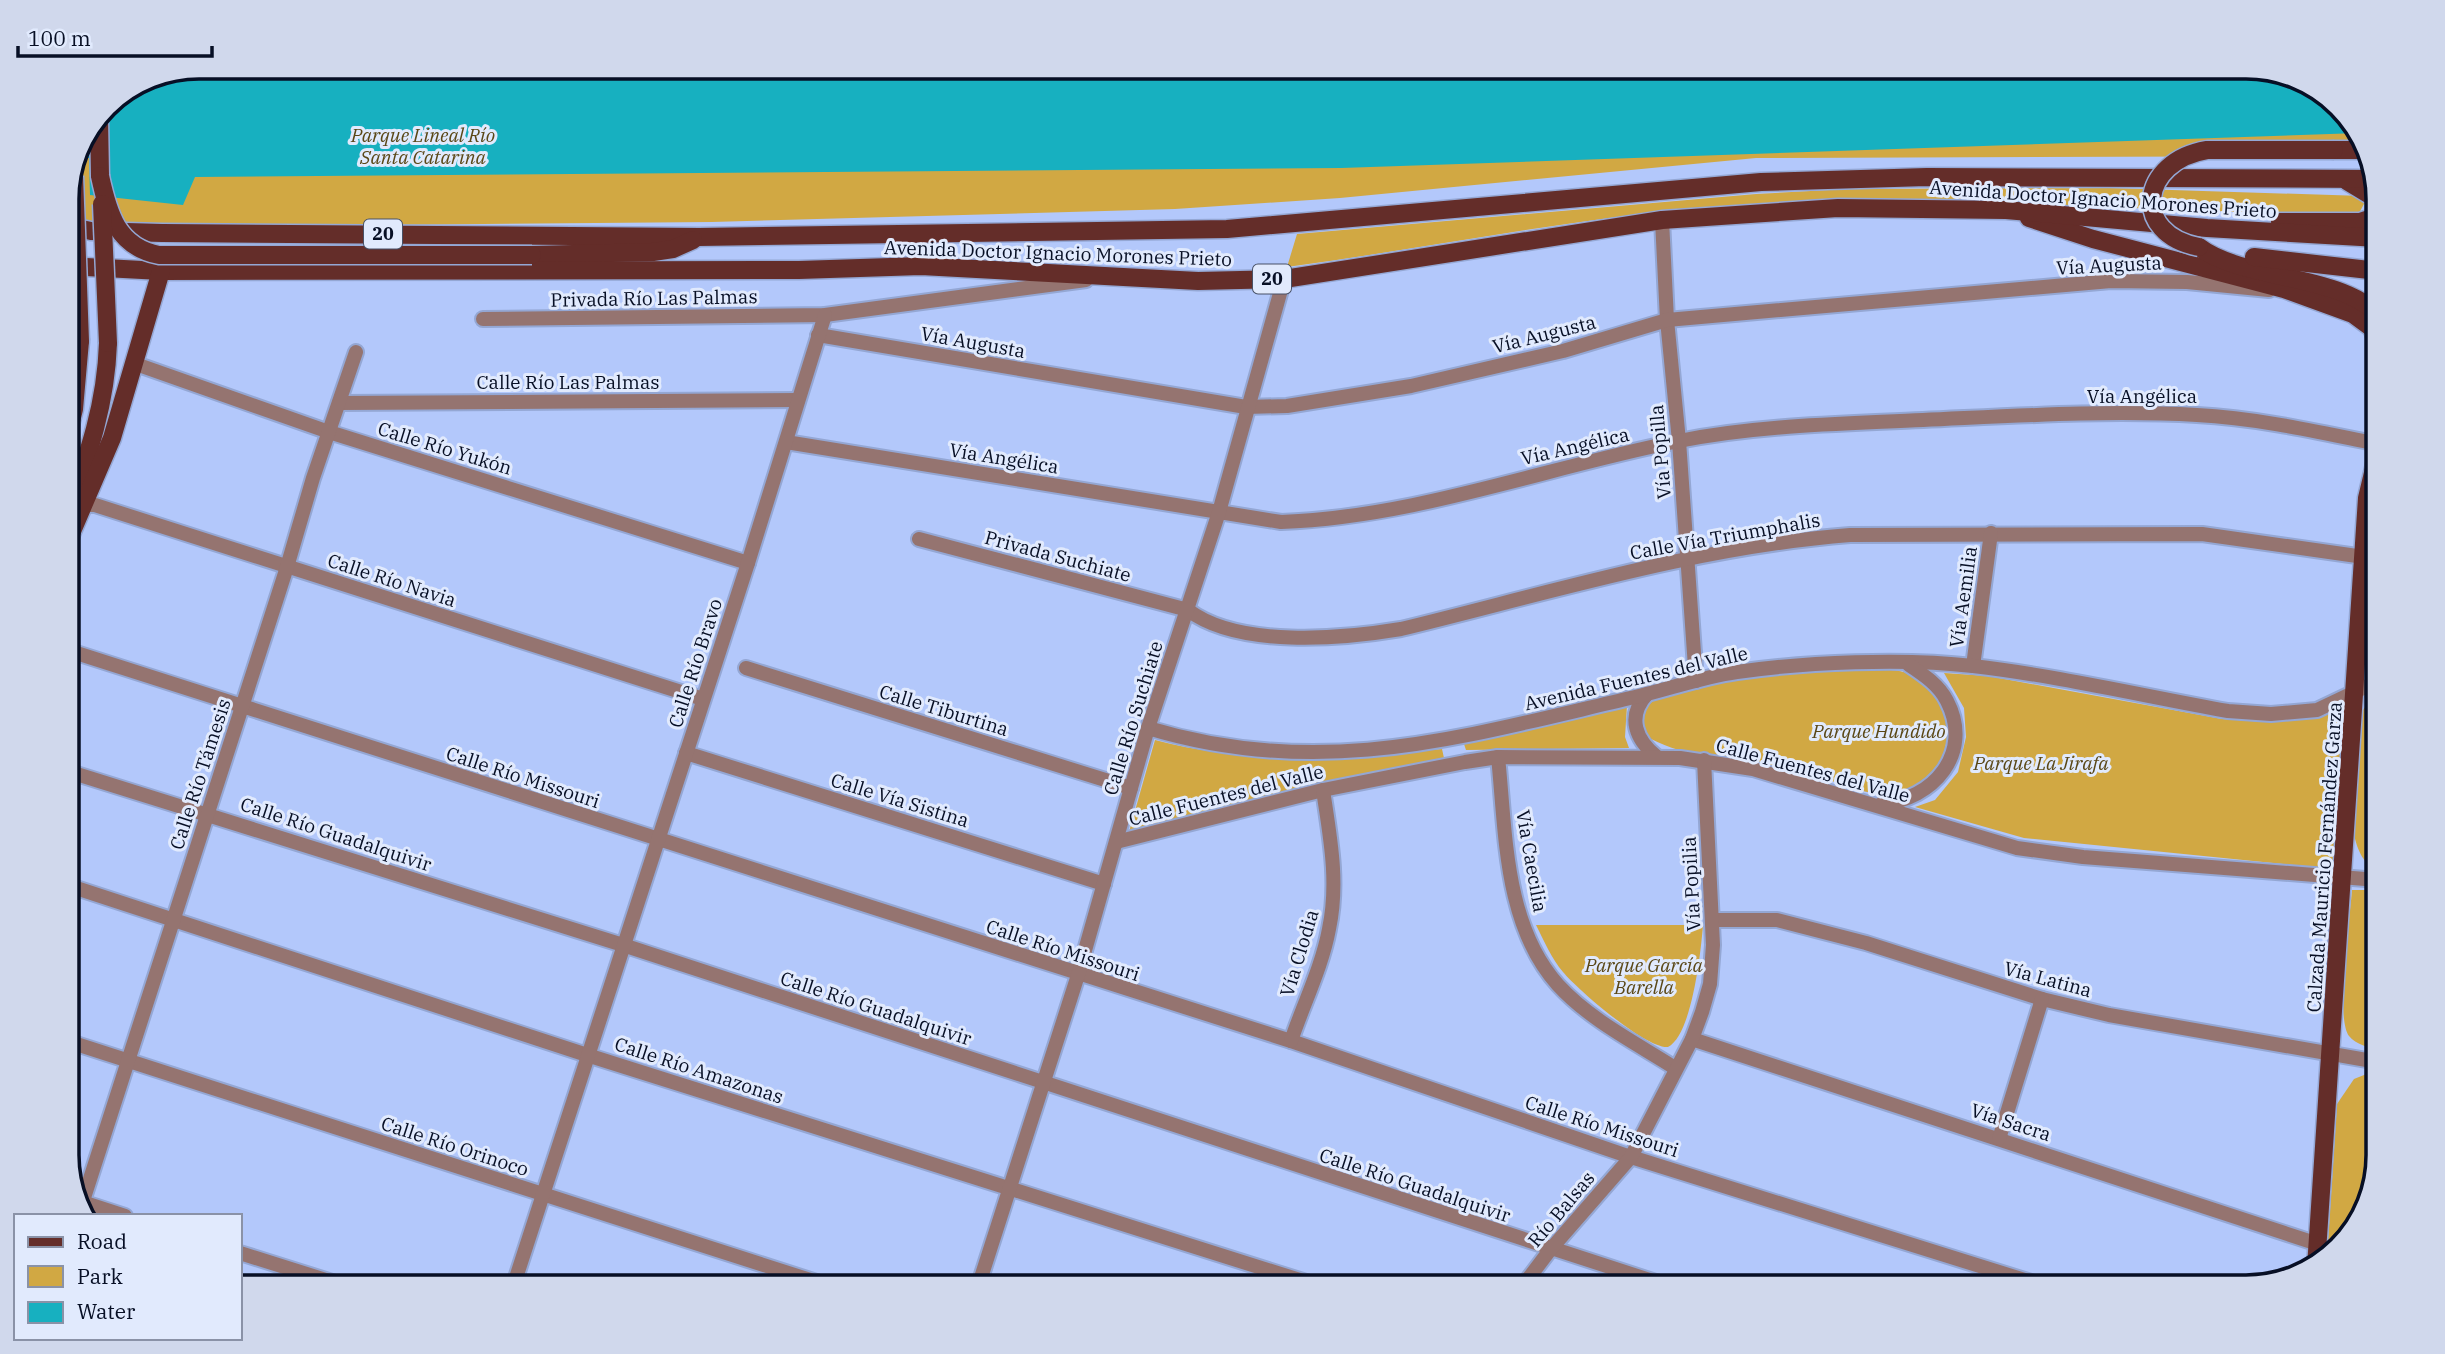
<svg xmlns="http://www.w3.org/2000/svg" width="2445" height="1354" font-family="'IBM Plex Serif',serif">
<rect width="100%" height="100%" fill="#b3c8fb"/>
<!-- green -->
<g fill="#d1a843">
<path d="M198 66H2247L2305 80 2356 125 2367 156 1756 158 1340 198 1175 209 712 222 138 227 67 222V190L105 105 148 76Z"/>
<path d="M2110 188 2363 196 2365 202 2357 217C2298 213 2238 212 2179 210 2039 204 1898 196 1758 204 1600 212 1444 246 1287 267L1297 234 1756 194 1848 189Z"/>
<path d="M2378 494V670L2364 676Z"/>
<path d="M1853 669C1875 670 1908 666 1925 683 1961 717 1952 771 1907 791 1878 804 1830 778 1799 770 1749 758 1688 762 1644 735L1641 710C1686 670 1794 672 1853 669Z"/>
<path d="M1944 673 1988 676 2222 719 2267 722 2343 712 2333 861 2323 868 2024 838 1915 807 1935 800 1958 772 1966 737 1964 708Z"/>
<path d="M2378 691V871C2363 864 2358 851 2354 835L2362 711Z"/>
<path d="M1627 705 1625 737 1629 748 1466 750 1464 744Z"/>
<path d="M1155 740C1254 766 1341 757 1442 749L1444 758 1129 832Z"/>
<path d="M2352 890H2378V1050C2369 1047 2356 1045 2349 1036 2335 1017 2350 918 2352 890Z"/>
<path d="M1536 925H1703C1701 951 1692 1035 1668 1047 1646 1049 1578 990 1563 972 1552 959 1544 941 1536 925Z"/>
<path d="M2369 1073 2378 1074V1156L2365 1214 2327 1257 2337 1104 2354 1079Z"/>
</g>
<!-- water -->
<path fill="#17b0c0" d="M198 66H2247L2305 80 2356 125 2359 133 1341 168 195 177 183 205 90 195 89 158H81L105 105 148 76Z"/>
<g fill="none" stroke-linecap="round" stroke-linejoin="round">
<!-- minor casing -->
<g stroke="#94a7d4" stroke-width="18">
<g id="minor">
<path d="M1662 220 1667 320 1679 441 1696 681"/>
<path d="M483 319 825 315 1086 280"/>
<path d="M818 335 1246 407 1287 406 1411 386 1563 351 1667 320 2111 281 2187 282 2269 290"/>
<path d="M133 363 329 432 748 563"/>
<path d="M339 403 798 400"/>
<path d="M786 442 1281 522C1417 517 1547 467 1679 441 1759 425 1842 424 1923 420 2014 416 2106 410 2197 415 2257 418 2319 432 2378 444"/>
<path d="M74 505H95L703 699"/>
<path d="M919 539 1188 610C1238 648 1341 639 1401 629 1549 593 1697 547 1850 535L2202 534 2364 557"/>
<path d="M67 650 1291 1041 1631 1157 2047 1287"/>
<path d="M1973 666 1991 533"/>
<path d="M746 668 1131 788"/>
<path d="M1647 694C1626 717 1636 740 1657 757"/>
<path d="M1148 728C1323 781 1465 736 1635 697 1669 689 1702 677 1737 672 1806 662 1904 658 1973 666 2059 676 2144 696 2228 711L2271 714 2317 710 2378 681"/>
<path d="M686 753 1104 884"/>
<path d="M1498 757C1506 833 1504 925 1558 985 1590 1020 1636 1043 1675 1068"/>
<path d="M67 771 623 945 1671 1287"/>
<path d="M1881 804C1933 800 1974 753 1947 701 1939 685 1924 675 1909 665"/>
<path d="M1116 842 1323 790 1465 762 1498 757 1680 758 1753 769 2017 848 2083 857 2378 880"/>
<path d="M67 885 587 1055 1322 1287"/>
<path d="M1712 920H1777L1866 943 2042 999 2109 1015 2378 1062"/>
<path d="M1692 1039 2318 1244"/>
<path d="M67 1041 832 1287"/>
<path d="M1291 1041C1303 1005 1322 967 1329 929 1339 882 1330 837 1323 790"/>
<path d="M1999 1139 2042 999"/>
<path d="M79 1201 125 1216"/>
<path d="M81 1207 287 567 313 478 356 352"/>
<path d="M240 1253 348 1287"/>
<path d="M513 1287 748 563 825 315"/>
<path d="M978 1287 1078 975 1148 728 1219 512 1284 279"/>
<path d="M1522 1287 1550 1250 1631 1157 1692 1039 1702 1012 1710 984 1713 945 1704 760"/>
</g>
</g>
<!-- major casing -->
<g stroke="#94a7d4" stroke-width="21">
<g id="major">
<path d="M99 119 100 176"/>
<path d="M2334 150H2365"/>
<path d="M2029 218 2093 239 2284 289 2353 314 2372 328 2378 342"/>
<path d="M2280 222H2360L2372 218 2376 210 2375 198 2347 181"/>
<path d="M67 226 91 231 162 233 699 237 1227 229 1761 182 1927 177 2374 179"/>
<path d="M2199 247C2242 280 2340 274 2378 315"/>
<path d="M532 255 653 252 673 249 693 240"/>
<path d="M2254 257 2378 271"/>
<path d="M67 266 161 271 799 270 921 266 1198 281 1284 279 1662 220 1838 208 2006 210 2207 228 2378 238"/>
<path d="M2378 391V422"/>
<path d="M67 437 74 409 80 341"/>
<path d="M67 511C89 455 106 403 108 343"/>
<path d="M67 543 112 438 161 271"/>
<path d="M2316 1267 2367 498 2378 452"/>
</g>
</g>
<!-- minor -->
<use href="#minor" stroke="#957470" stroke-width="14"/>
<!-- major -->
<use href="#major" stroke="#642d29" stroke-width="18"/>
<!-- major-bridge casing -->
<g stroke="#94a7d4" stroke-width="21" stroke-linecap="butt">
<g id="major-bridge">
<path d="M74 176 80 341"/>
<path d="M100 176C108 213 117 247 159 255H532"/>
<path d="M102 204 108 343"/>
<path d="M2199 247C2130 234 2140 161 2207 150H2334"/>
</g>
</g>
<!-- major-bridge -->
<use href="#major-bridge" stroke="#642d29" stroke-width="18"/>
</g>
<g text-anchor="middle" stroke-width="6" stroke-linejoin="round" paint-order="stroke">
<!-- shield labels -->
<g fill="#e1eafd" stroke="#485166" stroke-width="2">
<rect x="364" y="219.5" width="38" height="29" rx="5"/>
<rect x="1253" y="264.5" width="38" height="29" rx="5"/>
</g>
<g font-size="18" font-weight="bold" fill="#070f25">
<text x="383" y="240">20</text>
<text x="1272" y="285">20</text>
</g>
<!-- park labels -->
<g font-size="19" font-style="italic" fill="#5a4716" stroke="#e1eafd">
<text x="423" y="142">Parque Lineal Río<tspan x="423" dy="22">Santa Catarina</tspan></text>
<text x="1879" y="738">Parque Hundido</text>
<text x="2041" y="770">Parque La Jirafa</text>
<text x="1644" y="972">Parque García<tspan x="1644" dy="22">Barella</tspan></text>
</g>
<!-- street labels -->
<g font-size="19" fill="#070f25" stroke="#e1eafd">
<text transform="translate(2103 199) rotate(4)" y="7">Avenida Doctor Ignacio Morones Prieto</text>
<text transform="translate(1058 253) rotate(2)" y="7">Avenida Doctor Ignacio Morones Prieto</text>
<text transform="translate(2109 265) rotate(-3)" y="7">Vía Augusta</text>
<text transform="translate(654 298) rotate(-1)" y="7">Privada Río Las Palmas</text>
<text transform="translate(1544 334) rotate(-14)" y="7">Vía Augusta</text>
<text transform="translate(973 342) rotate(10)" y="7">Vía Augusta</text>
<text x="568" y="389">Calle Río Las Palmas</text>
<text x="2142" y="403">Vía Angélica</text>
<text transform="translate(1575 446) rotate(-13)" y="7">Vía Angélica</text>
<text transform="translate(445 448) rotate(17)" y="7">Calle Río Yukón</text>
<text transform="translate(1660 452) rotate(-95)" y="7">Vía Popilla</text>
<text transform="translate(1004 458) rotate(9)" y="7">Vía Angélica</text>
<text transform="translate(1725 536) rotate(-10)" y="7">Calle Vía Triumphalis</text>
<text transform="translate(1058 556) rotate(15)" y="7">Privada Suchiate</text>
<text transform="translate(392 580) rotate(18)" y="7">Calle Río Navia</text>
<text transform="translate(1963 597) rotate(-82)" y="7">Vía Aemilia</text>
<text transform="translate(695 663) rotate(-72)" y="7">Calle Río Bravo</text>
<text transform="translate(1636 678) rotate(-13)" y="7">Avenida Fuentes del Valle</text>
<text transform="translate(944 710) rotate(17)" y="7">Calle Tiburtina</text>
<text transform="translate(1133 718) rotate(-73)" y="7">Calle Río Suchiate</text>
<text transform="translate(1813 770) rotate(15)" y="7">Calle Fuentes del Valle</text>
<text transform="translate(200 774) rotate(-72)" y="7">Calle Río Támesis</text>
<text transform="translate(523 777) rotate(18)" y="7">Calle Río Missouri</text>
<text transform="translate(1226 795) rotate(-14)" y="7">Calle Fuentes del Valle</text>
<text transform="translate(900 800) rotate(17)" y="7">Calle Vía Sistina</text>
<text transform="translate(336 834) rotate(18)" y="7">Calle Río Guadalquivir</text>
<text transform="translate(2324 857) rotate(-86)" y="7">Calzada Mauricio Fernández Garza</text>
<text transform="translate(1532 861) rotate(80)" y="7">Vía Caecilia</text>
<text transform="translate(1691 884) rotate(-93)" y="7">Vía Popilia</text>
<text transform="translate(1063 950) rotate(18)" y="7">Calle Río Missouri</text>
<text transform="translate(1299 953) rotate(-73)" y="7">Vía Clodia</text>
<text transform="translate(2048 979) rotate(15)" y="7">Vía Latina</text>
<text transform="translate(876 1008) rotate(18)" y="7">Calle Río Guadalquivir</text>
<text transform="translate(699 1070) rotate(18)" y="7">Calle Río Amazonas</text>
<text transform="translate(2011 1122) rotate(18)" y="7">Vía Sacra</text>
<text transform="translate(1602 1126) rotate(18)" y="7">Calle Río Missouri</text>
<text transform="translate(455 1146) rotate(18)" y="7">Calle Río Orinoco</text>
<text transform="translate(1415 1185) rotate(18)" y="7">Calle Río Guadalquivir</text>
<text transform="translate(1561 1209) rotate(-50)" y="7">Río Balsas</text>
</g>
</g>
<!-- crop -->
<path d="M0 0H2445V1354H0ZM199 79H2246A120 120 0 0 1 2366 199V1155A120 120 0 0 1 2246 1275H199A120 120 0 0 1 79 1155V199A120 120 0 0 1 199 79Z" fill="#d0d8ec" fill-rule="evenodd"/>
<path fill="none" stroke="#070f25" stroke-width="3.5" d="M199 79H2246A120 120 0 0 1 2366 199V1155A120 120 0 0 1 2246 1275H199A120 120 0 0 1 79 1155V199A120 120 0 0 1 199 79Z"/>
<!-- legend -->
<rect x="14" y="1214" width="228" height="126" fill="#e1eafd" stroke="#8a92a7" stroke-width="2"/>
<rect x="28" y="1237" width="35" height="10" fill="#642d29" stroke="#8a92a7" stroke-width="2"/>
<text x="77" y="1249" font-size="21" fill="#070f25">Road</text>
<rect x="28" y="1266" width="35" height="21" fill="#d1a843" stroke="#8a92a7" stroke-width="2"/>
<text x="77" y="1284" font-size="21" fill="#070f25">Park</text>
<rect x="28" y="1302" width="35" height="21" fill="#17b0c0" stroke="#8a92a7" stroke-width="2"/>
<text x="77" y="1319" font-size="21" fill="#070f25">Water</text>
<!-- scale -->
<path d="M18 46v10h194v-10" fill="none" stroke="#070f25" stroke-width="3.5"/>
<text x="28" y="46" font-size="21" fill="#070f25" stroke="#e1eafd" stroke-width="5" paint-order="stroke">100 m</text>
</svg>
